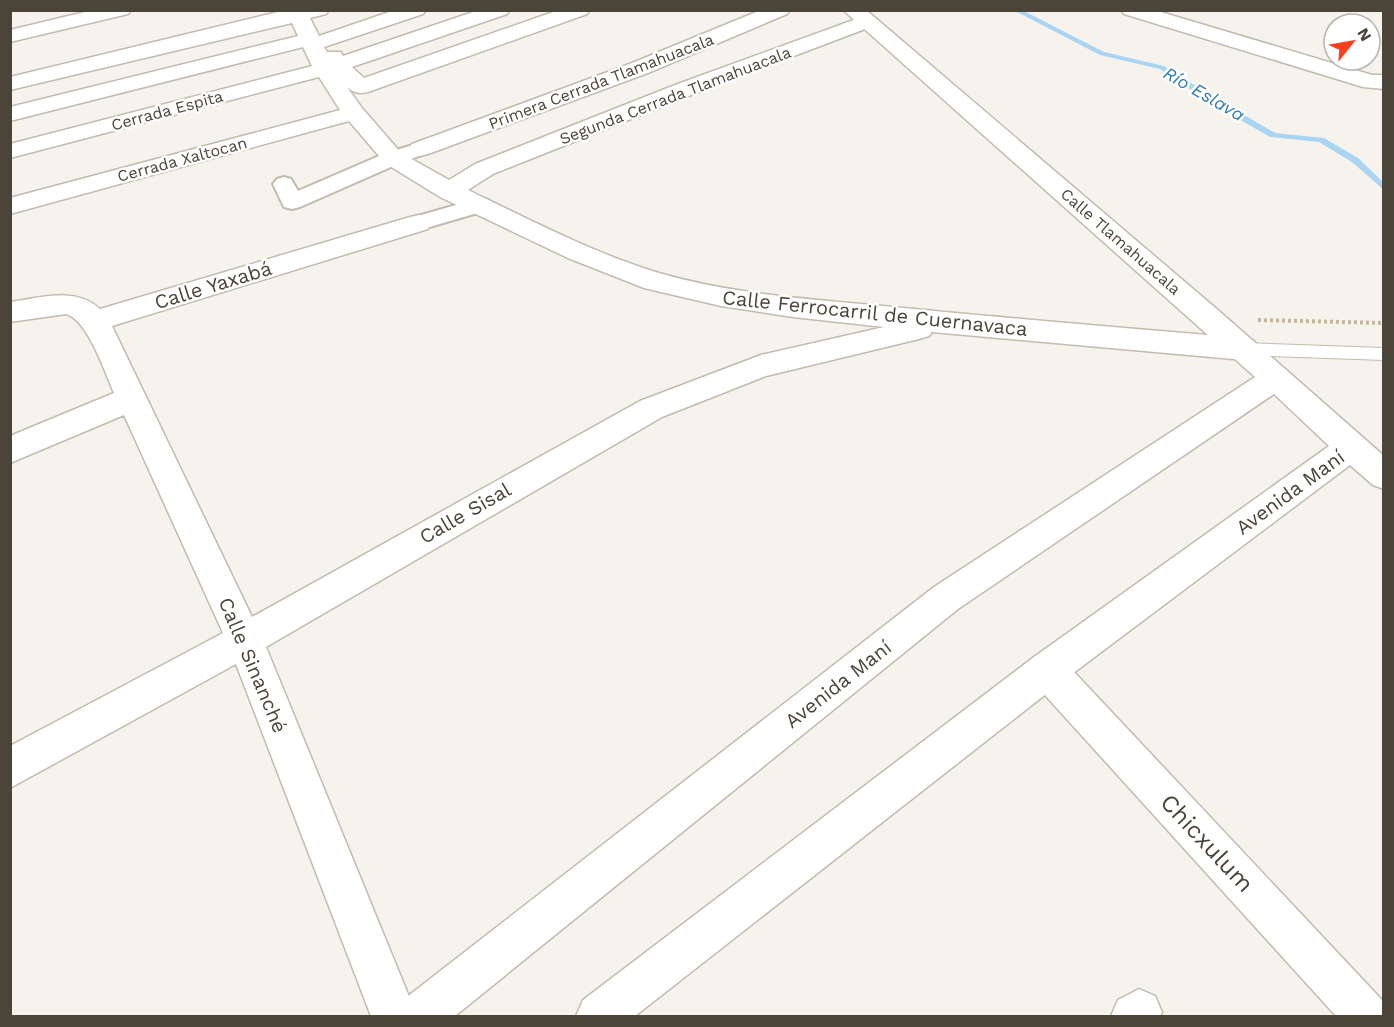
<svg xmlns="http://www.w3.org/2000/svg" width="1394" height="1027" font-family="'Work Sans',sans-serif">
<rect width="100%" height="100%" fill="#f6f3ec"/>
<g fill="none" stroke-linecap="round" stroke-linejoin="round">
<!-- stream -->
<path fill="#a9d4f2" fill-rule="evenodd" d="M1013 10H1022L1104 52 1164 66 1215 98 1275 133 1324 138 1358 158 1384 183V190L1352 162 1319 142 1270 137 1209 102 1160 69 1100 55Z"/>
<!-- service casing -->
<g stroke="#c2bbae" stroke-width="2">
<path id="service" d="M1244 343 1384 348V360L1244 355 1238 353 1236 349 1238 345Z"/>
</g>
<!-- pedestrian casing -->
<g stroke="#c2bbae" stroke-width="4">
<g id="pedestrian">
<path d="M420 143 427 145 430 149 427 153 400 163 300 207 292 209 284 207 273 184 277 179 284 177 291 179 298 191 386 153Z"/>
<path d="M480 198 488 200 491 205 488 210 419 230 411 228 408 223 411 218Z"/>
</g>
</g>
<!-- minor casing -->
<g stroke="#c2bbae" stroke-width="3">
<g id="minor">
<path d="M93 10H131L128 14 10 42V30Z"/>
<path d="M286 10H329L326 14 310 18 319 36 395 10H426L423 14 324 47 327 52H341L343 56 479 10H510L507 14 352 67 364 78 559 10H590L587 14 368 92C359 94 354 93 347 87L362 108 401 153 449 180 475 164 675 85 859 18H873L876 22 873 26 691 95 493 174 468 190C530 220 593 253 659 273 731 294 809 299 883 306 1003 318 1124 328 1244 338L1254 341 1258 349 1254 357 1244 360 932 332 929 336 919 339 766 376 662 417 266 647 417 1016H371L236 664 10 788V746L223 633 124 415 10 463V436L114 393C105 373 88 320 66 314L10 322V302C41 298 75 286 100 309L410 217 419 215 428 217 432 223 428 229 112 326 252 617 640 401 761 355 884 327 793 317 721 306 644 288 568 258 440 197 385 163 349 121 10 214V198L340 110 319 77 10 158V144L312 66 303 47 10 121V107L298 36 292 23 10 90V77Z"/>
<path d="M761 10H790L787 14 648 73 428 154 420 156 412 154 408 149 412 144 632 63Z"/>
<path d="M1047 652 1060 657 1382 1000 1384 1016H1336L1034 683 1028 670 1034 657Z"/>
<path d="M1139 989 1155 996 1162 1012 1160 1016H1111L1118 1000Z"/>
</g>
</g>
<!-- tertiary casing -->
<g stroke="#c2bbae" stroke-width="3">
<g id="tertiary">
<path d="M843 10H866L1219 311 1384 456V489L1373 485 1350 465 1060 683 635 1016H576L583 1000 1034 657 1329 446 1274 394 958 609 455 1016H396L403 1000 934 587 1255 377Z"/>
<path d="M1121 10H1154L1372 75H1384V89L1363 87 1124 14Z"/>
</g>
</g>
<!-- path -->
<path stroke="#c4b79f" stroke-width="4" stroke-dasharray="3 3" stroke-linecap="butt" d="M1258 320 1384 323"/>
<!-- service -->
<use href="#service" fill="#fff" fill-rule="evenodd"/>
<!-- pedestrian -->
<use href="#pedestrian" fill="#fff" fill-rule="evenodd"/>
<!-- minor -->
<use href="#minor" fill="#fff" fill-rule="evenodd"/>
<!-- tertiary -->
<use href="#tertiary" fill="#fff" fill-rule="evenodd"/>
</g>
<g text-anchor="middle" stroke-width="5" stroke-linejoin="round" paint-order="stroke">
<!-- far-street labels -->
<g font-size="16" fill="#4b4439" stroke="#fff">
<text transform="translate(601 81) rotate(-21)" y="6">Primera Cerrada Tlamahuacala</text>
<text transform="translate(675 95) rotate(-21)" y="6">Segunda Cerrada Tlamahuacala</text>
<text transform="translate(167 110) rotate(-15)" y="6">Cerrada Espita</text>
<text transform="translate(182 159) rotate(-15)" y="6">Cerrada Xaltocan</text>
<text transform="translate(1121 241) rotate(41)" y="6">Calle Tlamahuacala</text>
</g>
<!-- far-water labels -->
<g font-size="18" font-style="italic" fill="#2e7ab2" stroke="#fff">
<text transform="translate(1204 94) rotate(30)" y="6">Río Eslava</text>
</g>
<!-- street labels -->
<g font-size="20" fill="#4b4439" stroke="#fff">
<text transform="translate(213 285) rotate(-17)" y="7">Calle Yaxabá</text>
<text transform="translate(875 313) rotate(6)" y="7">Calle Ferrocarril de Cuernavaca</text>
<text transform="translate(1290 492) rotate(-36)" y="7">Avenida Maní</text>
<text transform="translate(465 513) rotate(-30)" y="7">Calle Sisal</text>
<text transform="translate(253 665) rotate(67)" y="7">Calle Sinanché</text>
<text transform="translate(838 684) rotate(-38)" y="7">Avenida Maní</text>
</g>
<!-- near-street labels -->
<g font-size="24" fill="#4b4439" stroke="#fff">
<text transform="translate(1207 843) rotate(47)" y="8">Chicxulum</text>
</g>
</g>
<!-- border -->
<rect width="1394" height="1027" fill="none" stroke="#4b4439" stroke-width="24"/>
<!-- north arrow -->
<g transform="translate(1352 42) rotate(59)"><circle r="28" fill="#ffffff" stroke="#b7b4b0" stroke-width="1.5"/>
<path d="M0-4.5L10 22L0 15L-10 22Z" fill="#fc3f1d"/>
<text y="-9" font-size="16" font-weight="bold" text-anchor="middle" fill="#4b4439">N</text>
</g>
</svg>
